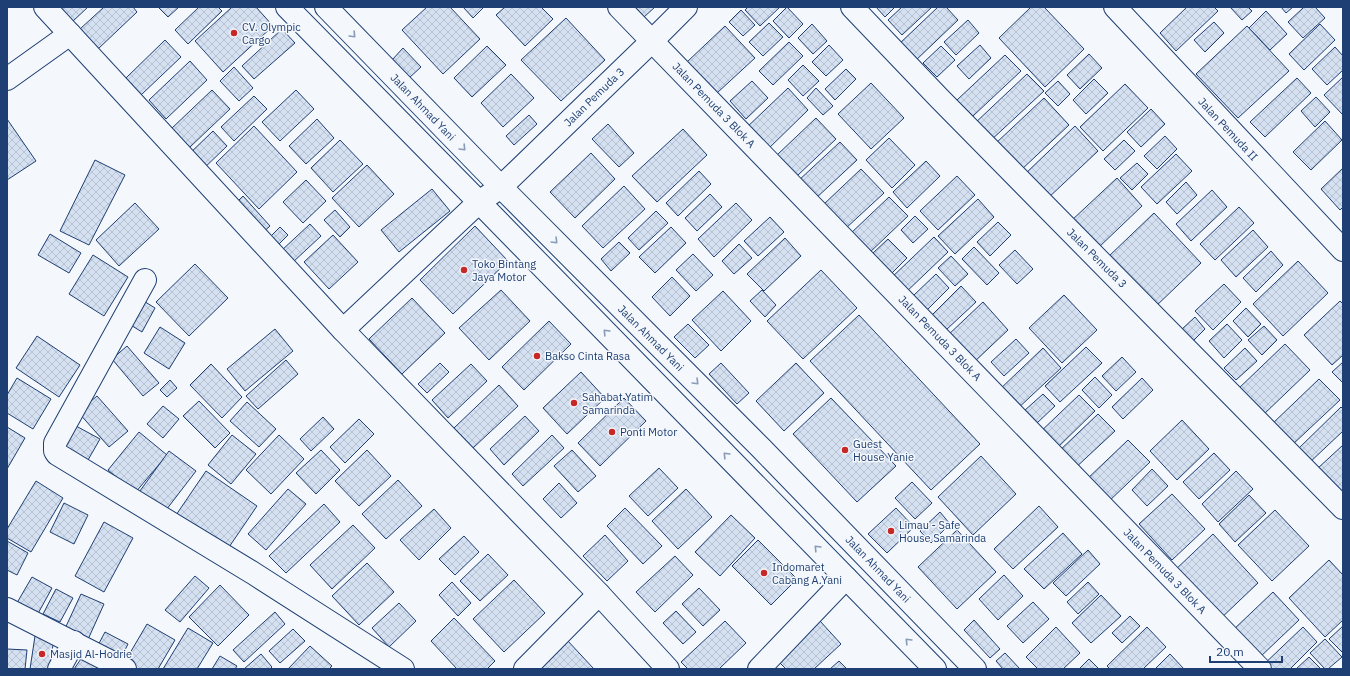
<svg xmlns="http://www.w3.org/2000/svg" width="1350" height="676" font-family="'IBM Plex Sans',sans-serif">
<defs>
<pattern id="building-cross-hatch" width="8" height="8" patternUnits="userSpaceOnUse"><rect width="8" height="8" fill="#d5e0f0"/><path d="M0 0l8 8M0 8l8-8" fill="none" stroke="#b6c1d1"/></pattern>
</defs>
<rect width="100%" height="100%" fill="#f4f7fb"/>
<!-- building -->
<g fill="url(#building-cross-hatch)" stroke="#1d3f73">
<path d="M59 7H88L72 22Z"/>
<path d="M104 7H133L137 12 98 49 80 29Z"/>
<path d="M158 7H179L168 17Z"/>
<path d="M199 7H218L222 11 188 44 175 30Z"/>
<path d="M232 7H256L273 26 223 72 195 41Z"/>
<path d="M427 7H450L480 39 443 74 402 30Z"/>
<path d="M463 7H484L473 18Z"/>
<path d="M505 7H541L553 19 525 46 496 15Z"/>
<path d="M635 7H655L644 17Z"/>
<path d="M748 7H780L760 26 745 10Z"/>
<path d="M787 7 803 24 789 38 773 21Z"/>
<path d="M876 7H895L885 17Z"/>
<path d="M902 7H932L902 35 888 20Z"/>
<path d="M938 7H946L958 20 914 62 898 45Z"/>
<path d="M1031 7H1044L1084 49 1045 87 999 38Z"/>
<path d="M1187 7H1214L1218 11 1176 51 1160 33Z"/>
<path d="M1230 7H1248L1252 11 1242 20Z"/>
<path d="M1281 7H1293L1286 13Z"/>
<path d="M1304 7H1315L1325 18 1303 38 1288 22Z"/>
<path d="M741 10 755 25 743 36 729 22Z"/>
<path d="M1266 11 1287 34 1270 50 1249 28Z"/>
<path d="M566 18 605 60 561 101 521 60Z"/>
<path d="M968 20 979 33 956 55 944 42Z"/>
<path d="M1214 22 1224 33 1205 52 1194 40Z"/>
<path d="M769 23 783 37 763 56 749 42Z"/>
<path d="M812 24 827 41 813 54 798 38Z"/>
<path d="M1320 24 1335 40 1304 70 1289 54Z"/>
<path d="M725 26 755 58 717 93 687 62Z"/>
<path d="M1247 26 1289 71 1238 118 1196 74Z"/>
<path d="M282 29 295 43 254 79 242 66Z"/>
<path d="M165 40 181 57 141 95 126 78Z"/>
<path d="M789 42 803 56 773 85 759 71Z"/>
<path d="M829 45 843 60 826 76 812 62Z"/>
<path d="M980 45 991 58 969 79 957 66Z"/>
<path d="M487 46 506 65 472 97 454 78Z"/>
<path d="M941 46 955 60 937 77 923 63Z"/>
<path d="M1335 47 1343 56V70L1327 85 1312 69Z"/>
<path d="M403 48 421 67 409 78 392 60Z"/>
<path d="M1089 54 1102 68 1080 89 1067 75Z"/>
<path d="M1005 55 1021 71 973 116 957 100Z"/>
<path d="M190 61 207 80 166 119 149 100Z"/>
<path d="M803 65 819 81 803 96 788 80Z"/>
<path d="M234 67 253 88 239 101 220 81Z"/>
<path d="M846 69 856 79 835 100 825 89Z"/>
<path d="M511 74 534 98 503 127 481 103Z"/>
<path d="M1027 74 1044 91 989 142 973 125Z"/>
<path d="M1343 77V115L1324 95Z"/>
<path d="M1297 78 1311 93 1265 137 1250 122Z"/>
<path d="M1094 79 1108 93 1086 114 1073 100Z"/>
<path d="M752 81 768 98 746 119 730 101Z"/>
<path d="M1058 81 1070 94 1058 106 1045 93Z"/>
<path d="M871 83 904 118 871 149 838 114Z"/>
<path d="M1125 84 1148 108 1103 151 1080 127Z"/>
<path d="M788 88 808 110 765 152 744 130Z"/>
<path d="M816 88 833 106 823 115 807 98Z"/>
<path d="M212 90 230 109 189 148 171 129Z"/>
<path d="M296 90 314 109 280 141 262 122Z"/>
<path d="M254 96 267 109 234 141 221 127Z"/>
<path d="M1316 97 1330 112 1315 127 1301 111Z"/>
<path d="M1044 98 1069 125 1020 171 995 144Z"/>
<path d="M1151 109 1165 124 1141 147 1127 132Z"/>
<path d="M529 115 537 124 514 145 506 136Z"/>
<path d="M816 118 836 139 797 176 777 155Z"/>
<path d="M7 119 36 161 7 180Z"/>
<path d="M317 119 334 138 306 164 289 146Z"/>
<path d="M1325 121 1342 140 1311 170 1293 152Z"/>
<path d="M608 124 634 153 619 167 592 139Z"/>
<path d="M254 126 297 172 259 209 216 163Z"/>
<path d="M1075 126 1098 151 1046 200 1023 176Z"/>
<path d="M683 129 707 155 657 202 632 176Z"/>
<path d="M213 131 227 146 200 172 186 157Z"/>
<path d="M1165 136 1177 149 1157 169 1144 156Z"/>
<path d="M889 138 915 165 892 188 866 160Z"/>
<path d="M340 140 363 164 333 192 311 168Z"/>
<path d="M1124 140 1135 151 1115 170 1104 159Z"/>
<path d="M840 142 857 160 815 199 798 181Z"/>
<path d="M591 153 615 179 575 218 550 192Z"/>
<path d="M1176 154 1192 171 1157 204 1141 187Z"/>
<path d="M95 160 125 175 89 245 60 231Z"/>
<path d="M926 161 940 176 907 208 893 192Z"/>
<path d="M1137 163 1148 174 1132 190 1120 178Z"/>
<path d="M367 165 394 194 359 227 332 198Z"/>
<path d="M1343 168V207L1340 210 1321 189Z"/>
<path d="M861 169 884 193 845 229 823 205Z"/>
<path d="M699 171 711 184 678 216 666 203Z"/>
<path d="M957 176 975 195 938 230 920 211Z"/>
<path d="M1117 178 1142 206 1097 249 1071 221Z"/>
<path d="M306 180 326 201 303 223 283 202Z"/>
<path d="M1186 182 1197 195 1177 214 1166 202Z"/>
<path d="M624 186 645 209 603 248 582 226Z"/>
<path d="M432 189 450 211 399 252 381 230Z"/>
<path d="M1212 190 1227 207 1191 241 1176 224Z"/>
<path d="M710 194 722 207 697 231 685 218Z"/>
<path d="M243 196 270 226 260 235 233 206Z"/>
<path d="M889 197 908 216 867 255 849 235Z"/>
<path d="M978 199 994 217 955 254 938 236Z"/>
<path d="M135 203 159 229 119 266 96 240Z"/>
<path d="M736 203 752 220 714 257 698 239Z"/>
<path d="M1239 207 1254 223 1215 260 1200 244Z"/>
<path d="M335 210 350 227 340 237 324 220Z"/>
<path d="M656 211 668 223 639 250 628 238Z"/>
<path d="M1154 213 1201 263 1154 308 1107 258Z"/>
<path d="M915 216 928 229 913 243 901 230Z"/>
<path d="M770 217 784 232 758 256 744 241Z"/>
<path d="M998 222 1011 235 990 256 977 242Z"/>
<path d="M310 224 321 236 292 263 281 251Z"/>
<path d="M475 226 508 261 453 314 420 280Z"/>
<path d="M280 227 288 235 274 249 266 241Z"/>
<path d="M671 227 686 243 655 273 639 257Z"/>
<path d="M1253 230 1268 247 1236 277 1221 260Z"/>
<path d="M50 234 81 253 69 273 38 255Z"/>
<path d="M333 235 358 262 329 289 304 262Z"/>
<path d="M934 237 948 252 903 295 889 280Z"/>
<path d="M785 238 801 256 764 291 747 274Z"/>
<path d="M888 239 907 258 892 273 873 253Z"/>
<path d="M619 242 630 253 611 271 601 259Z"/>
<path d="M739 244 752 258 734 274 722 261Z"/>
<path d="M974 247 999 273 987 285 962 259Z"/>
<path d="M1015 250 1033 269 1017 284 999 265Z"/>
<path d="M1271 251 1283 265 1256 292 1243 278Z"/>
<path d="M693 254 713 275 696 291 676 270Z"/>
<path d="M93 255 128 277 104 316 69 294Z"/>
<path d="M951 256 968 274 955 286 938 268Z"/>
<path d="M1298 261 1328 293 1283 336 1253 304Z"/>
<path d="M195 264 228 298 189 336 156 302Z"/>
<path d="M821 270 857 308 803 359 767 321Z"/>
<path d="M936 274 949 288 927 310 913 296Z"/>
<path d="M672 277 690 296 670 316 652 297Z"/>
<path d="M1224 284 1241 302 1213 330 1195 311Z"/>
<path d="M961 286 976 302 946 330 932 315Z"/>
<path d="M501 290 530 321 489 360 459 328Z"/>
<path d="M762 290 776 305 765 317 750 301Z"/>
<path d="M723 291 751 321 721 351 692 320Z"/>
<path d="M1064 295 1097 330 1062 363 1029 328Z"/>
<path d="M412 298 445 333 402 374 369 339Z"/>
<path d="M142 300 155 308 142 332 129 324Z"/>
<path d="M1340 301 1343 304V355L1332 365 1304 335Z"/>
<path d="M983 302 1008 330 972 364 946 337Z"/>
<path d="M1246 308 1261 324 1248 337 1233 321Z"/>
<path d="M859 315 980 444 931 490 810 361Z"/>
<path d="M1195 317 1205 329 1192 342 1181 330Z"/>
<path d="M549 321 571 344 524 390 502 367Z"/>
<path d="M688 324 709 345 695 358 674 337Z"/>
<path d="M1227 324 1242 340 1224 358 1209 341Z"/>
<path d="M1264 326 1277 340 1262 355 1248 340Z"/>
<path d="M160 327 185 343 169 369 144 353Z"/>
<path d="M275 329 293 351 245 391 227 369Z"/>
<path d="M37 336 80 365 59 397 16 368Z"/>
<path d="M1016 339 1029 353 1004 376 991 362Z"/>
<path d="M1285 344 1310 370 1262 416 1237 390Z"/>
<path d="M127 346 159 383 143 396 112 359Z"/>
<path d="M1086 347 1102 363 1060 402 1045 386Z"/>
<path d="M1043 348 1061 368 1015 411 997 392Z"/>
<path d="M1245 348 1257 361 1236 380 1224 368Z"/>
<path d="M1122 357 1136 372 1116 391 1102 376Z"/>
<path d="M286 360 298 374 258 409 246 396Z"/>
<path d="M1343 362V383L1332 372Z"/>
<path d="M440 363 449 372 427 393 418 384Z"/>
<path d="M721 363 749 393 737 404 709 374Z"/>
<path d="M796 363 824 393 784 431 756 401Z"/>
<path d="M211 364 242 397 222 418 190 385Z"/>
<path d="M471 364 487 381 448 418 432 400Z"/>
<path d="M581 372 605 398 567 434 543 408Z"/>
<path d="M1095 377 1112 395 1099 408 1082 390Z"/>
<path d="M17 378 51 399 33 429 7 413V395Z"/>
<path d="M1142 378 1153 390 1123 419 1112 407Z"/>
<path d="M1319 379 1340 400 1291 446 1271 425Z"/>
<path d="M170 380 177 388 167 397 160 390Z"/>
<path d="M499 385 518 406 473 448 454 428Z"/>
<path d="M1043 394 1055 406 1036 424 1024 411Z"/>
<path d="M1079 395 1095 411 1053 452 1037 435Z"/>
<path d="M97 396 128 431 109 447 78 412Z"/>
<path d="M624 398 646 421 600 466 578 443Z"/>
<path d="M831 398 896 466 857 502 793 434Z"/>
<path d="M199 401 230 433 215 448 183 416Z"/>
<path d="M247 402 276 429 259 447 230 421Z"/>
<path d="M163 406 179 419 163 438 147 424Z"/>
<path d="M1341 407 1343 409V431L1308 464 1296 451Z"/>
<path d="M1098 414 1115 431 1072 471 1056 454Z"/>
<path d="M525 416 539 431 504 465 490 449Z"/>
<path d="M323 417 334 429 311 451 300 439Z"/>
<path d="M359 419 374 434 345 463 330 447Z"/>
<path d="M1182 420 1209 449 1177 480 1150 451Z"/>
<path d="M76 426 100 439 84 467 60 453Z"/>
<path d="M7 427 25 438 7 469Z"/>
<path d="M139 432 167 455 135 493 108 470Z"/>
<path d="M232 435 256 454 231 484 208 465Z"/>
<path d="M279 435 304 459 271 494 246 470Z"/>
<path d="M552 435 564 448 523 486 512 474Z"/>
<path d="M1128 440 1150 462 1106 504 1085 481Z"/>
<path d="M1343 445V497L1317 469Z"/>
<path d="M321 450 340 470 316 494 296 473Z"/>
<path d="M367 450 391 476 359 506 335 481Z"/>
<path d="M572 450 596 476 578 492 554 466Z"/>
<path d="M169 451 196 471 163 514 137 495Z"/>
<path d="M1214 453 1230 470 1199 499 1183 482Z"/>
<path d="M981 456 1016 494 973 535 938 497Z"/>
<path d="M659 468 678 488 648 516 629 496Z"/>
<path d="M1152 469 1168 486 1147 506 1132 490Z"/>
<path d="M206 471 257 506 225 553 174 518Z"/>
<path d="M1236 471 1253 489 1218 522 1202 504Z"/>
<path d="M398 480 422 506 386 539 362 514Z"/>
<path d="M36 481 63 498 31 552 7 538V529Z"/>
<path d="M912 482 932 503 915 519 895 498Z"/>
<path d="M559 483 577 503 561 518 543 499Z"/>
<path d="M288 489 306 504 266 550 248 534Z"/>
<path d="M686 489 712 517 678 549 652 521Z"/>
<path d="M1172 494 1205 529 1172 560 1139 524Z"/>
<path d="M1249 495 1266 513 1235 542 1219 524Z"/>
<path d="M64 503 88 515 74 544 50 532Z"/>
<path d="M324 504 340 522 286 573 269 556Z"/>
<path d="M1039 506 1058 527 1013 569 994 549Z"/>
<path d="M625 508 662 546 643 564 607 526Z"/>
<path d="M896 508 914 527 887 553 868 534Z"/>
<path d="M434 509 451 528 419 560 400 540Z"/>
<path d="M1275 510 1309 546 1272 581 1238 545Z"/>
<path d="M940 512 950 524 931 543 920 531Z"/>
<path d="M731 515 755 538 720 576 695 552Z"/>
<path d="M104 522 133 538 104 592 75 576Z"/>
<path d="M353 525 375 548 332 589 310 565Z"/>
<path d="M957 530 996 572 957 609 918 567Z"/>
<path d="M1063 533 1082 554 1044 589 1024 569Z"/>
<path d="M1213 534 1258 583 1218 621 1173 572Z"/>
<path d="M605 535 628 561 607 581 583 556Z"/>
<path d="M464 536 479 552 455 575 439 559Z"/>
<path d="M758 540 797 579 771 605 732 566Z"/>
<path d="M7 541 28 553 17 575 7 570Z"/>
<path d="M1088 550 1100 564 1066 596 1053 583Z"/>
<path d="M488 554 508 575 480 601 460 581Z"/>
<path d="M675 556 693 575 655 612 636 592Z"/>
<path d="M1329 560 1343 575V620L1325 637 1289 598Z"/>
<path d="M367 563 394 592 359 625 332 596Z"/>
<path d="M1004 575 1023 596 998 620 979 599Z"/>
<path d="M195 576 209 588 180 622 165 610Z"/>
<path d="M32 577 52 588 35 619 14 608Z"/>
<path d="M514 580 545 613 504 652 473 619Z"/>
<path d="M452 582 471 603 458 616 439 595Z"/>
<path d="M1088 582 1099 594 1078 614 1067 602Z"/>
<path d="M220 585 249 615 218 646 189 617Z"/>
<path d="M699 588 720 610 703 626 682 604Z"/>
<path d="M56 589 73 598 60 622 43 614Z"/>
<path d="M1273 592 1299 620 1258 659 1231 632Z"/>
<path d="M81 594 104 604 85 646 62 635Z"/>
<path d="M1101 595 1121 616 1091 643 1072 623Z"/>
<path d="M1033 602 1049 619 1023 643 1007 626Z"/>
<path d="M399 603 416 621 389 647 372 628Z"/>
<path d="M676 611 696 632 683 644 663 623Z"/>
<path d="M275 612 285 624 244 662 233 650Z"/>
<path d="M1130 616 1140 626 1122 643 1112 633Z"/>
<path d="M454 618 495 661 487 669H457L431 641Z"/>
<path d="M974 620 1000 649 990 658 964 630Z"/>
<path d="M725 621 746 643 719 669H688L681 662Z"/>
<path d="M820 621 841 644 814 669H786L778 661Z"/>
<path d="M147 624 175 640 158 669H130L123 665Z"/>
<path d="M1343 626V653L1329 639Z"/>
<path d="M1056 627 1080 653 1063 669H1038L1026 657Z"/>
<path d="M1147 627 1166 647 1143 669H1110L1107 666Z"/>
<path d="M1303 627 1317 642 1290 669H1262L1260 668Z"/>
<path d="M188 628 213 643 197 669H163Z"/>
<path d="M293 629 305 641 280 663 269 651Z"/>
<path d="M105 632 128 644 119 662 96 649Z"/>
<path d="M35 636 54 639 49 669H30Z"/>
<path d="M1325 639 1342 657 1328 669H1325L1310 653Z"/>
<path d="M567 640 594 669H537Z"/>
<path d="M310 646 332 666 329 669H288Z"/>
<path d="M7 649 27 650 25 669H7Z"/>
<path d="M1005 653 1020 669H1003L996 661Z"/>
<path d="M261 654 272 667 270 669H244Z"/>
<path d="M1170 654 1184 669H1155Z"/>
<path d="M83 656 102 669H74Z"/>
<path d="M220 656 237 666 235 669H212Z"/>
<path d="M1309 657 1321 669H1296Z"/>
<path d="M1089 659 1099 669H1079Z"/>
<path d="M839 661 847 669H830Z"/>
</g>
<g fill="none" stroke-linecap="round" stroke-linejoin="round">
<!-- minor casing -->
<g stroke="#1d3f73" stroke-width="24">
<g id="minor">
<path d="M45 7 343 330 599 594 668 669"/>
<path d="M619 7 1260 669"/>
<path d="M852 7 939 98 1343 508"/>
<path d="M1115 7 1343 250"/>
<path d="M7 79 70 34"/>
<path d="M145 280 55 443V451L57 454 253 573 403 669"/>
<path d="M343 330 479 202 501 187 652 41 686 7"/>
<path d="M7 609 125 669"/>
<path d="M59 669 74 642"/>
<path d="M525 669 599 594"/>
<path d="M759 669 846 578"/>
</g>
</g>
<!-- major casing -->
<g stroke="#1d3f73" stroke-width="24">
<g id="major">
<path d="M287 7 479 202 935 669"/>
<path d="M326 7 501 187 762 449 975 669"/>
</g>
</g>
<!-- minor -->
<use href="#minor" stroke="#f4f7fb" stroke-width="22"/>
<!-- major -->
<use href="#major" stroke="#f4f7fb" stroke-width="22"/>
</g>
<!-- one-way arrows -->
<defs><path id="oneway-chevron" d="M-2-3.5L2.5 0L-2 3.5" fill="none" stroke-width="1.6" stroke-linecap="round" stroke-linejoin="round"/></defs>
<g stroke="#889bb7">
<use href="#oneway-chevron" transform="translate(353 35) rotate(46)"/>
<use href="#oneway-chevron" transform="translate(463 148) rotate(46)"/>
<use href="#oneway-chevron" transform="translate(555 241) rotate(45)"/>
<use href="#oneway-chevron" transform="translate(606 332) rotate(-134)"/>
<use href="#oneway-chevron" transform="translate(696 382) rotate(45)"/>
<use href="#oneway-chevron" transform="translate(726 455) rotate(-134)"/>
<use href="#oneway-chevron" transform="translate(817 548) rotate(-134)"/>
<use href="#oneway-chevron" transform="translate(908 641) rotate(-134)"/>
</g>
<!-- markers -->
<g fill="#c62828" stroke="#f4f7fb" stroke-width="1.5">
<circle cx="234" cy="33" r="4"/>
<circle cx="464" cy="270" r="4"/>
<circle cx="537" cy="356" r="4"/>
<circle cx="574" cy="403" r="4"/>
<circle cx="612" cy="432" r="4"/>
<circle cx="845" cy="450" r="4"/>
<circle cx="891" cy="531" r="4"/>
<circle cx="764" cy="573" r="4"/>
<circle cx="42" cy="654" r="4"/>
</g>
<g text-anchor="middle" stroke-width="3" stroke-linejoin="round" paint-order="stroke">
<!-- poi labels -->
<g font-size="11" fill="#1d3f73" stroke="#f4f7fb" text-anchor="start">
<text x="242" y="31">CV. Olympic<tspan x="242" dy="13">Cargo</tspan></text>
<text x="472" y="268">Toko Bintang<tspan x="472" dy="13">Jaya Motor</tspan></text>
<text x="545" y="360">Bakso Cinta Rasa</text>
<text x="582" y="401">Sahabat Yatim<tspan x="582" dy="13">Samarinda</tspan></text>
<text x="620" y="436">Ponti Motor</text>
<text x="853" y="448">Guest<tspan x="853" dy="13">House Yanie</tspan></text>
<text x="899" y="529">Limau - Safe<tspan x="899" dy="13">House Samarinda</tspan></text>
<text x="772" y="571">Indomaret<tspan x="772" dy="13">Cabang A.Yani</tspan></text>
<text x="50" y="658">Masjid Al-Hodrie</text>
</g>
<!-- street labels -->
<g font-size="11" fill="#1d3f73" stroke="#f4f7fb">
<text transform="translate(594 97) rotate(-44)" y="4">Jalan Pemuda 3</text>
<text transform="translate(714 105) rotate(46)" y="4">Jalan Pemuda 3 Blok A</text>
<text transform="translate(423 107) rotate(46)" y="4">Jalan Ahmad Yani</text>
<text transform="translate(1228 129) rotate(47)" y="4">Jalan Pemuda II</text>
<text transform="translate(1097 258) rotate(45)" y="4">Jalan Pemuda 3</text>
<text transform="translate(651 338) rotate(45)" y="4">Jalan Ahmad Yani</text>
<text transform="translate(940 338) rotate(46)" y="4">Jalan Pemuda 3 Blok A</text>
<text transform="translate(878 569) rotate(46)" y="4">Jalan Ahmad Yani</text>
<text transform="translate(1165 571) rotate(46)" y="4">Jalan Pemuda 3 Blok A</text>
</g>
</g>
<!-- border -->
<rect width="1350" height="676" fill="none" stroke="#1d3f73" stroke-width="16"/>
<!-- scale -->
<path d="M1210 656v6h72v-6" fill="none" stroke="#1d3f73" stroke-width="2"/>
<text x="1216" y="656" font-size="12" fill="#1d3f73" stroke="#f4f7fb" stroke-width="3" paint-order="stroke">20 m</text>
</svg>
